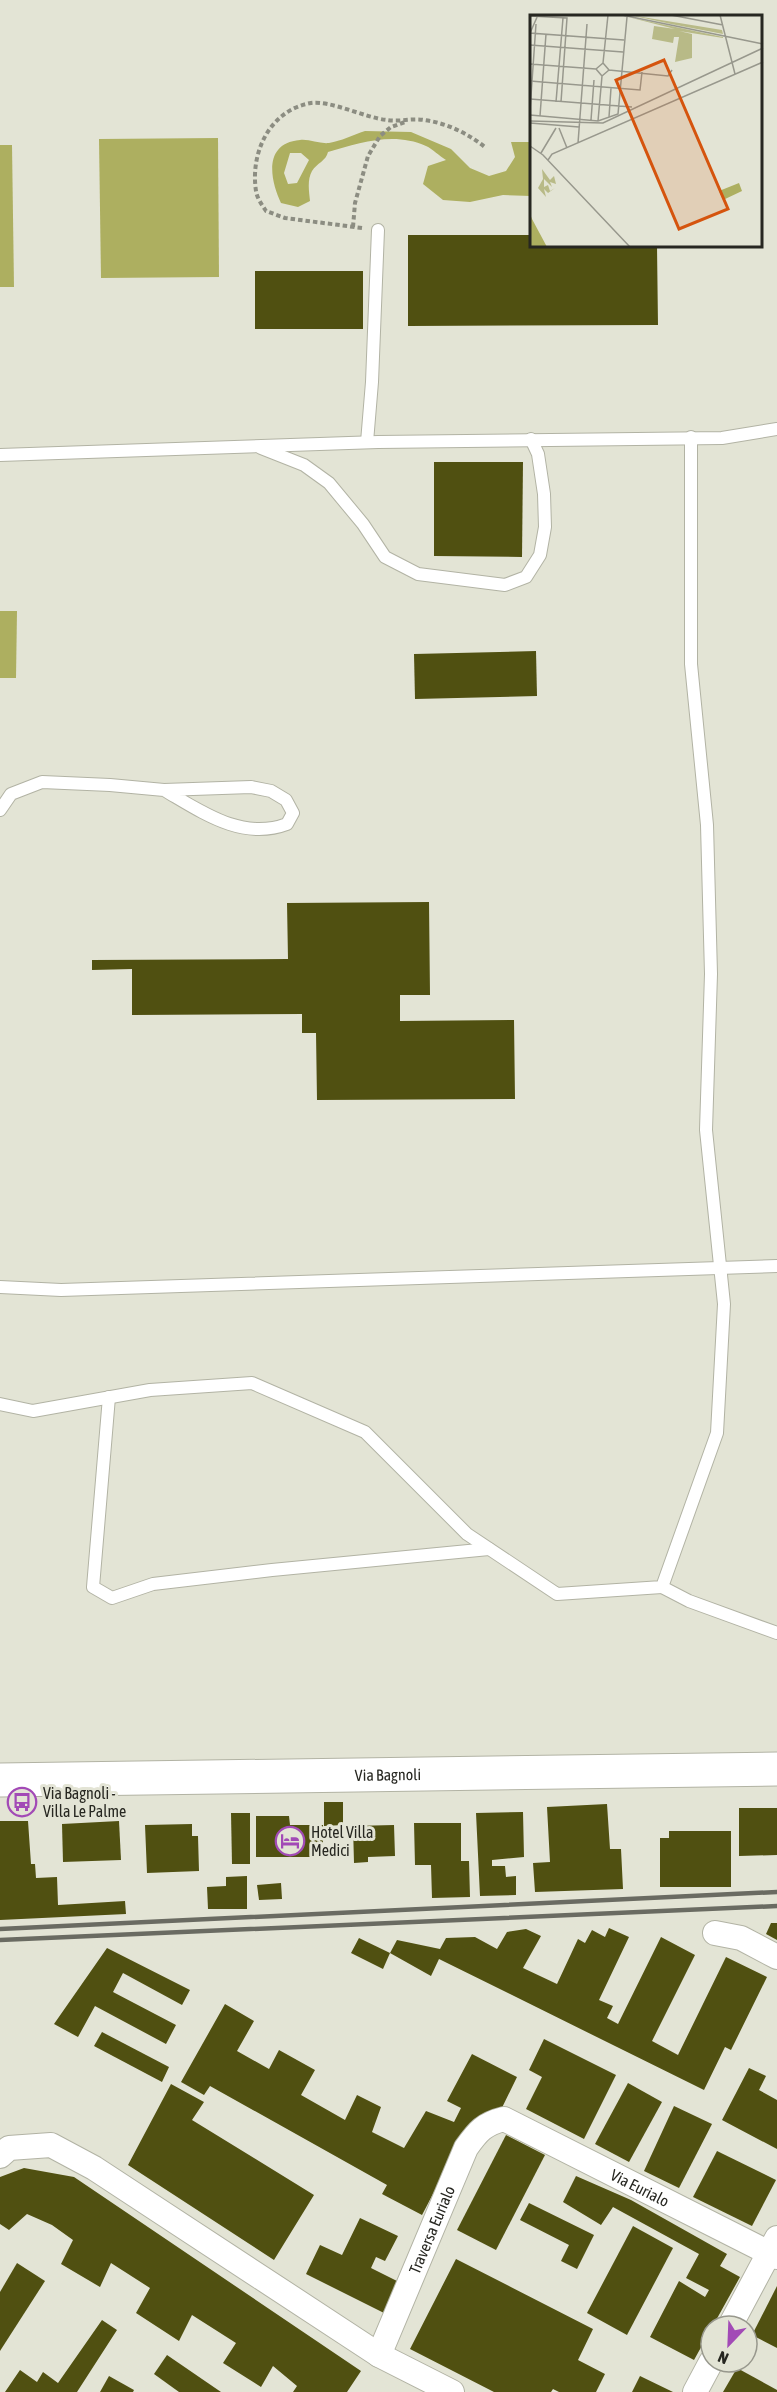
<svg xmlns="http://www.w3.org/2000/svg" width="777" height="2392" font-family="'Asap Condensed',sans-serif">
<rect width="100%" height="100%" fill="#e3e4d5"/>
<!-- water -->
<g fill="#adaf60" fill-rule="evenodd">
<path d="M365 131 411 132 451 149 470 168 489 176 506 171 515 157 511 142H531V196L503 195 470 202 443 200 423 184 428 166 446 160C439 156 433 149 426 146 394 131 359 143 328 152 326 161 317 163 312 171 307 180 309 191 310 201L298 207 281 203C270 180 263 143 300 140 310 139 319 144 329 143 341 141 353 135 365 131ZM290 153H301L309 160 297 183 288 184 284 173Z"/>
<path d="M218 138 219 277 101 278 99 139Z"/>
<path d="M0 145H12L14 287H0Z"/>
<path d="M0 611H17L16 678H0Z"/>
</g>
<!-- building -->
<g fill="#505011">
<path d="M408 235H531V246H657L658 325 408 326Z"/>
<rect x="255" y="271" width="108" height="58"/>
<path d="M434 462H523L522 557 434 556Z"/>
<path d="M536 651 537 696 415 699 414 654Z"/>
<path d="M429 902 430 995H400V1021L514 1020 515 1099 317 1100 316 1033H302V1014L132 1015V969L92 970V960L288 959 287 903Z"/>
<path d="M324 1802H343V1825L324 1826Z"/>
<path d="M607 1804 610 1849H621L623 1889 535 1892 533 1863 550 1862 547 1807Z"/>
<path d="M739 1808H777V1855L739 1856Z"/>
<path d="M523 1812 524 1857 492 1860V1866H505L506 1877 516 1876V1895L480 1896 476 1813Z"/>
<path d="M231 1813H250V1864H232Z"/>
<path d="M256 1816H289L290 1825H323V1857H256Z"/>
<path d="M0 1821H28L31 1864H35L36 1878 57 1877 58 1905 125 1901 126 1914 0 1920Z"/>
<path d="M119 1821 121 1860 63 1862 62 1824Z"/>
<path d="M414 1823H461V1861H469L470 1897 432 1898 431 1865H415Z"/>
<path d="M192 1824V1836H198L199 1871 147 1873 145 1825Z"/>
<path d="M394 1825 395 1856 368 1857V1862L354 1863 353 1826Z"/>
<path d="M669 1831H731V1887H660V1838H669Z"/>
<path d="M247 1876V1909H208L207 1887 226 1886V1877Z"/>
<path d="M281 1883 282 1899 259 1900 257 1885Z"/>
<path d="M771 1923H777V1940L766 1934Z"/>
<path d="M609 1928 629 1937 599 2000 613 2006 607 2018 618 2024 661 1937 695 1955 652 2041 678 2055 726 1957 767 1977 731 2050 725 2047 704 2090 439 1959 431 1976 390 1953 397 1940 440 1949 446 1938 475 1937 497 1949 507 1932 526 1929 541 1936 523 1968 557 1984 578 1939 585 1943 592 1930 605 1937Z"/>
<path d="M359 1938 390 1953 383 1969 351 1953Z"/>
<path d="M107 1948 190 1990 182 2005 123 1973 113 1992 176 2025 166 2044 95 2006 78 2037 54 2024Z"/>
<path d="M225 2004 254 2021 237 2051 269 2069 279 2050 315 2070 301 2095 345 2120 357 2095 381 2107 372 2132 404 2148 426 2111 454 2122 461 2108 447 2101 472 2054 517 2077 497 2118 486 2112 479 2127 467 2129 422 2215 382 2194 387 2185 210 2086 204 2095 181 2082Z"/>
<path d="M102 2032 169 2067 162 2082 94 2046Z"/>
<path d="M544 2039 616 2075 584 2139 526 2109 542 2077 529 2070Z"/>
<path d="M749 2068 766 2076 759 2090 777 2100V2149L722 2120Z"/>
<path d="M628 2083 662 2102 629 2162 595 2144Z"/>
<path d="M171 2084 204 2102 192 2120 314 2195 274 2260 128 2165Z"/>
<path d="M674 2106 712 2124 679 2188 644 2171Z"/>
<path d="M506 2135 545 2155 496 2250 457 2230Z"/>
<path d="M717 2151 776 2180 752 2226 693 2197Z"/>
<path d="M24 2168 74 2177 361 2371 347 2392H293L297 2386 273 2366 261 2387 223 2363 236 2343 192 2315 179 2341 136 2313 150 2288 111 2263 100 2287 61 2264 73 2240 52 2225 27 2214 9 2230 0 2224V2177Z"/>
<path d="M576 2176 631 2200 727 2254 720 2266 740 2277 694 2360 650 2337 679 2281 705 2297 709 2290 686 2278 699 2254 613 2207 601 2225 563 2202Z"/>
<path d="M529 2203 594 2235 577 2269 561 2261 569 2245 520 2220Z"/>
<path d="M360 2218 398 2236 385 2261 376 2257 371 2268 401 2283 386 2314 306 2274 320 2245 342 2255Z"/>
<path d="M633 2226 673 2248 627 2335 587 2313Z"/>
<path d="M456 2259 593 2329 578 2360 605 2374 596 2392H559L553 2389 551 2392H494L410 2349Z"/>
<path d="M17 2263 45 2281 0 2351V2292Z"/>
<path d="M777 2286V2348L752 2335Z"/>
<path d="M102 2320 117 2330 77 2392H5L20 2370 37 2382 43 2372 58 2383Z"/>
<path d="M167 2355 221 2392H179L154 2374Z"/>
<path d="M737 2368 777 2390V2392H723Z"/>
<path d="M109 2376 134 2390 133 2392H100Z"/>
<path d="M640 2376 673 2392H632Z"/>
</g>
<g fill="none" stroke-linecap="round" stroke-linejoin="round">
<!-- lane casing -->
<g stroke="#b2b3a4" stroke-width="14">
<g id="lane">
<path d="M367 442 372 382 378 230"/>
<path d="M261 448 304 465 329 483 363 524 385 557 418 574 505 585 526 577 540 555 545 527 544 494 538 454 531 439"/>
<path d="M0 455 378 442 722 438 777 429"/>
<path d="M0 810 11 794 42 782 110 785 164 790 251 787 271 791 286 800 293 813 287 824C242 841 202 812 164 790"/>
<path d="M0 1287 61 1290 777 1266"/>
<path d="M109 1397 93 1587 112 1598 153 1584 272 1570 489 1549"/>
<path d="M0 1404 33 1411 150 1390 252 1383 365 1432 467 1534 557 1594 662 1587 717 1433 724 1304 706 1130 711 974 707 825 691 664V437"/>
<path d="M662 1587 689 1601 777 1633"/>
</g>
</g>
<!-- street casing -->
<g stroke="#b2b3a4" stroke-width="26">
<g id="street">
<path d="M715 1933 741 1938 777 1957"/>
<path d="M0 2156 9 2148 51 2145 94 2168 379 2355 452 2392"/>
<path d="M730 2326 777 2238"/>
<path id="s1" d="M379 2355 466 2148C478 2131 484 2124 504 2119L777 2257"/>
<path d="M695 2392 711 2362"/>
</g>
</g>
<!-- secondary casing -->
<g stroke="#b2b3a4" stroke-width="35">
<g id="secondary">
<path id="s2" d="M0 1780 777 1769"/>
</g>
</g>
<!-- path -->
<g stroke="#8c8d82" stroke-width="4" stroke-dasharray="4.5 3" stroke-linecap="butt">
<path d="M353 227 355 203 368 156 380 136 391 127 405 122"/>
<path d="M362 228 285 218 266 211C262 205 257 198 256 191 250 152 270 110 311 103 330 100 366 118 387 120 399 122 412 118 424 120 447 123 469 134 486 148"/>
</g>
<!-- lane -->
<use href="#lane" stroke="#fff" stroke-width="12"/>
<!-- street -->
<use href="#street" stroke="#fff" stroke-width="24"/>
<!-- secondary -->
<use href="#secondary" stroke="#fff" stroke-width="33"/>
<!-- rail -->
<g stroke="#6a6b62" stroke-width="4.5">
<path d="M0 1929 777 1892"/>
<path d="M0 1940 777 1906"/>
</g>
</g>
<!-- icons -->
<defs>
<g id="bus-ring" transform="scale(1.5)"><circle r="9.5" fill="#e3e4d5" stroke="#a24ab6" stroke-width="1.5"/><path d="M-5-6H5V4H4V6H2V4H-2V6H-4V4H-5ZM-3.5-4V0h7V-4ZM-3.5 1.2v1.5H-2V1.2ZM2 1.2v1.5H3.5V1.2Z" fill="#a24ab6"/></g>
<g id="hotel-ring" transform="scale(1.5)"><circle r="9.5" fill="#e3e4d5" stroke="#a24ab6" stroke-width="1.5"/><path d="M-6-4.5h1.5V1H6V5H4.5V3h-9V5H-6ZM-4 0a1.8 1.8 0 1 1 3.6 0ZM.5 0V-2.5h3Q6-2.5 6 0Z" fill="#a24ab6"/></g>
</defs>
<g fill-rule="evenodd">
<use href="#bus-ring" x="22" y="1802"/>
<use href="#hotel-ring" x="290" y="1841"/>
</g>
<g text-anchor="middle" stroke-width="6" stroke-linejoin="round" paint-order="stroke">
<!-- street labels -->
<g font-size="16" fill="#272721" stroke="#e3e4d5">
<text dy="6" stroke="none"><textPath href="#s2" startOffset="388">Via Bagnoli</textPath></text>
<text dy="6" stroke="none"><textPath href="#s1" startOffset="426">Via Eurialo</textPath></text>
<text dy="6" stroke="none"><textPath href="#s1" startOffset="136">Traversa Eurialo</textPath></text>
</g>
<!-- poi labels -->
<g font-size="16" fill="#272721" stroke="#e3e4d5" text-anchor="start">
<text x="43" y="1799">Via Bagnoli -<tspan x="43" dy="18">Villa Le Palme</tspan></text>
<text x="311" y="1838">Hotel Villa<tspan x="311" dy="18">Medici</tspan></text>
</g>
</g>
<!-- overview -->
<g transform="translate(530 15)">
<rect width="232" height="232" fill="#e3e4d5"/>
<path d="M100 0 192 15 193 19 141 9ZM98 2 193 22V23L149 16 162 19V43L145 47 149 22H144L143 28 122 24 124 11 145 14ZM12 154 20 165 24 161 26 169 20 167 22 172 14 164V172L18 170 20 176 25 173 18 178 14 174 16 182 8 173 13 164Z" fill="#b8ba87"/>
<path d="M209 168 212 176 193 185 189 176ZM0 199 2 204 17 232H0Z" fill="#adaf60"/>
<path fill="none" stroke="#98988d" stroke-width="1.5" d="M8 0 0 18 94 25M92 0 233 29M141 0 193 10M190 0 205 59M0 1 37 3 31 87M0 30 93 37M73 48 78 0M0 49 66 54M79 55 138 61 142 55M72 61 66 54 73 48M72 61 79 55 73 48M0 66 110 75 112 57M0 84 102 92M26 87 33 3M0 95 6 9M0 100 68 106 88 99 97 2M10 101 16 19M79 102 81 73M61 105 64 65M0 106 73 108 233 33M68 106 72 61M0 108 49 112M29 113 37 133M48 128 57 9M0 131 13 140 100 232M11 138 26 113M18 145 22 139 233 47"/>
<path fill="#d5540e" fill-opacity="0.15" stroke="#d5540e" stroke-width="3" d="M134 45 198 194 149 214 86 65Z"/>
<rect width="232" height="232" fill="none" stroke="#272721" stroke-width="3"/>
</g>
<!-- north arrow -->
<g transform="translate(729 2344) rotate(203)"><circle r="28" fill="#e3e4d5" stroke="#98988d" stroke-width="1.5"/>
<path d="M0-4.5L10 22L0 15L-10 22Z" fill="#a24ab6"/>
<text y="-9" font-size="16" font-weight="bold" text-anchor="middle" fill="#272721">N</text>
</g>
</svg>
